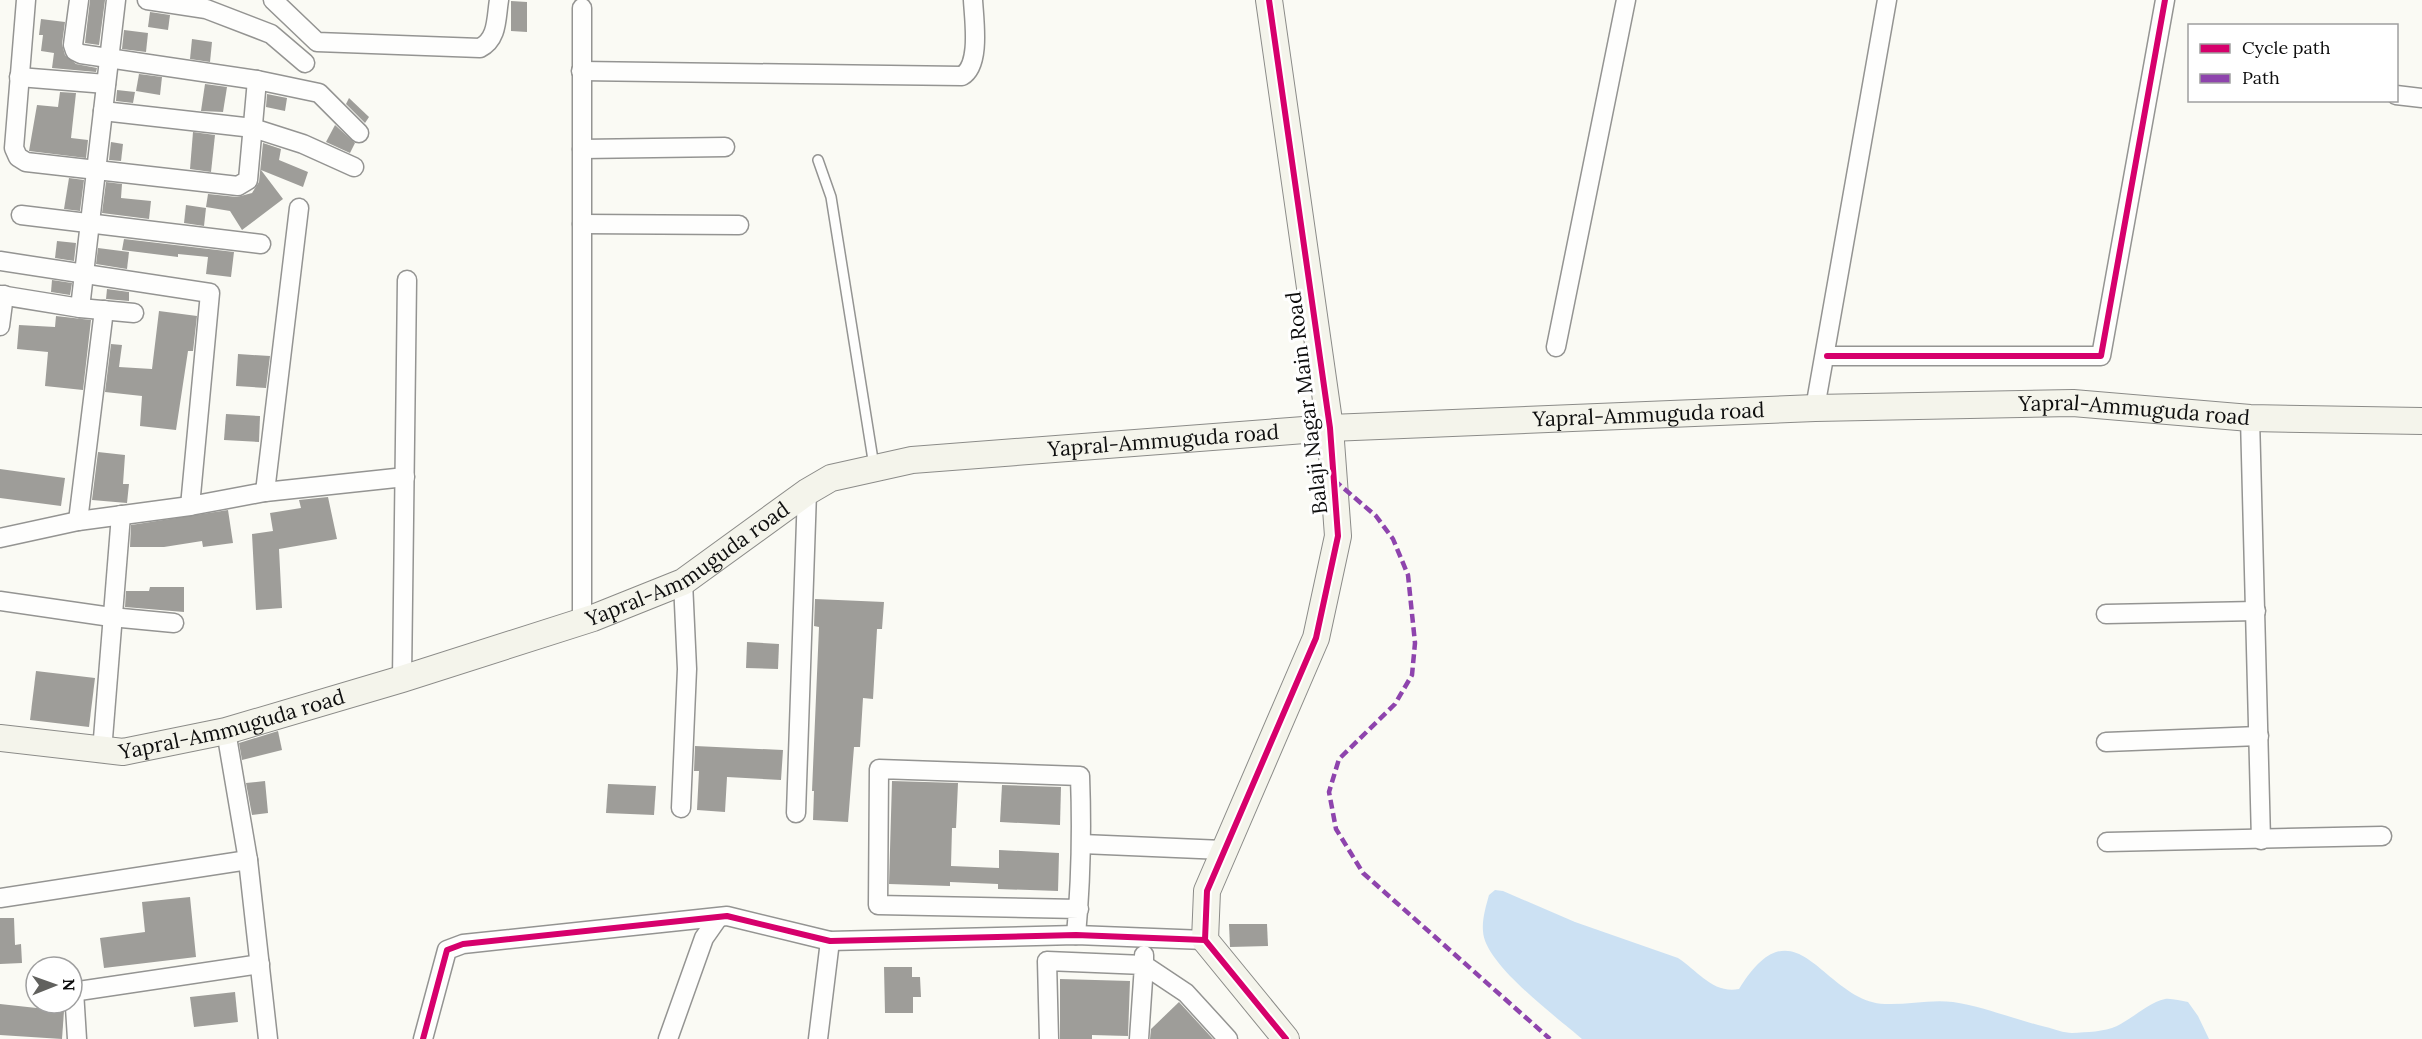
<svg xmlns="http://www.w3.org/2000/svg" width="2422" height="1039" font-family="Lora,serif">
<rect width="100%" height="100%" fill="#fafaf4"/>
<!-- water -->
<path fill="#cce1f3" d="M1495 890 1503 891 1575 922 1678 958C1698 971 1713 994 1739 989 1797 896 1822 1001 1885 1004 1907 1005 1931 999 1953 1002 1982 1006 2016 1020 2046 1027 2054 1029 2064 1033 2072 1033 2087 1032 2104 1032 2117 1026 2133 1018 2148 1003 2165 999 2171 998 2181 1001 2188 1002L2198 1016 2209 1039H1582C1557 1017 1484 964 1483 931 1482 919 1486 906 1489 895Z"/>
<!-- building -->
<g fill="#9e9d99">
<path d="M90 0H105L99 45 85 43Z"/>
<path d="M511 1 527 2V32L511 31Z"/>
<path d="M150 12 170 15 168 30 148 27Z"/>
<path d="M41 19 65 22 62 44 65 55 76 64 97 68 96 72 52 68 54 53 41 51 43 35H39Z"/>
<path d="M124 30 148 33 146 52 122 49Z"/>
<path d="M192 39 212 42 210 62 190 59Z"/>
<path d="M139 74 162 77 160 95 136 91Z"/>
<path d="M205 84 227 87 223 112 201 111Z"/>
<path d="M117 90 135 92 133 103 116 101Z"/>
<path d="M60 92 76 93 71 138 88 140 86 158 29 151 37 105 58 107Z"/>
<path d="M267 94 287 98 285 111 266 107Z"/>
<path d="M349 98 369 117 365 123 346 104Z"/>
<path d="M335 125 355 143 350 153 326 142Z"/>
<path d="M193 132 215 135 211 172 190 169Z"/>
<path d="M111 142 123 144 121 161 109 160Z"/>
<path d="M263 143 281 149 279 160 308 172 303 187 261 170 283 199 242 230 230 211 206 207 208 194 237 197 252 193 259 182Z"/>
<path d="M69 178 84 180 80 211 64 209Z"/>
<path d="M106 182 122 184 121 198 151 201 149 219 102 213Z"/>
<path d="M186 205 206 208 204 226 184 223Z"/>
<path d="M124 239 234 252 231 277 206 274 208 257 178 254V257L122 250Z"/>
<path d="M57 241 76 243 74 261 55 258Z"/>
<path d="M98 248 129 252 127 269 96 264Z"/>
<path d="M52 280 72 283 70 295 51 292Z"/>
<path d="M107 289 129 292V301L106 299Z"/>
<path d="M159 311 197 316 193 351H188L176 430 140 426 142 396 105 392 111 344 122 345 119 367 152 369Z"/>
<path d="M56 316 91 320 83 390 45 386 48 352 17 349 19 325 55 327Z"/>
<path d="M238 354 270 356 266 388 236 386Z"/>
<path d="M226 414 260 416 259 442 224 440Z"/>
<path d="M98 452 125 455 123 484H129L127 503 92 500Z"/>
<path d="M0 469 65 478 61 506 0 498Z"/>
<path d="M328 497 337 539 279 549 282 608 256 610 252 534 273 531 270 513 301 508 299 500Z"/>
<path d="M228 510 233 543 203 547 202 541 164 547H130L131 525Z"/>
<path d="M150 587H184V612L125 607 126 591H149Z"/>
<path d="M815 599 884 602 882 629H877L873 699 863 698 860 747H854L848 822 813 820 814 791H812L819 627 814 626Z"/>
<path d="M747 642 779 644 778 669 746 668Z"/>
<path d="M36 671 95 678 89 727 30 720Z"/>
<path d="M278 731 282 750 242 760 239 743Z"/>
<path d="M695 746 783 750 781 780 727 777 725 812 697 810 699 771H694Z"/>
<path d="M265 781 268 813 252 815 246 783Z"/>
<path d="M892 781 958 783 956 828H952L951 866 999 868V850L1059 853 1058 891 998 889V884L950 882V886L889 884Z"/>
<path d="M608 784 656 786 654 815 606 813Z"/>
<path d="M1002 785 1061 787 1060 825 1000 822Z"/>
<path d="M190 897 196 957 104 968 100 938 145 932 142 902Z"/>
<path d="M0 918H14L15 945 21 944 22 963 0 964Z"/>
<path d="M1229 924H1267L1268 946 1230 947Z"/>
<path d="M884 967H912V977H920L921 997H913V1013H885Z"/>
<path d="M1060 979 1130 981 1128 1036 1092 1035V1039H1060Z"/>
<path d="M235 992 238 1022 194 1027 190 997Z"/>
<path d="M1179 1002 1213 1039H1150L1151 1029Z"/>
<path d="M0 1004 64 1011 62 1039 0 1035Z"/>
</g>
<g fill="none" stroke-linecap="round" stroke-linejoin="round">
<!-- lane casing -->
<g stroke="#949492" stroke-width="12">
<path id="lane" d="M818 160 831 197 874 466"/>
</g>
<!-- street casing -->
<g stroke="#949492" stroke-width="21">
<g id="street">
<path d="M26 0 14 148 18 157 26 162 238 186 248 180 257 80"/>
<path d="M79 0 73 45 75 51 81 54 257 80 319 93 359 133"/>
<path d="M147 0 206 9 271 34 305 63"/>
<path d="M273 0 317 42 480 48C498 39 496 18 499 0"/>
<path d="M582 8V622"/>
<path d="M581 71 962 76C981 65 974 20 973 0"/>
<path d="M19 77 106 84"/>
<path d="M2396 95 2422 98"/>
<path d="M103 111 253 128 303 144 354 167"/>
<path d="M582 149 725 147"/>
<path d="M21 215 261 244"/>
<path d="M582 224 739 225"/>
<path d="M0 261 210 293 190 506"/>
<path d="M0 295 80 308 134 313"/>
<path d="M80 308 116 0"/>
<path d="M0 326 4 295"/>
<path d="M1556 347 1626 0"/>
<path d="M1827 356H2101L2165 0"/>
<path d="M1815 408 1887 0"/>
<path d="M2250 418 2261 840"/>
<path d="M265 492 299 208"/>
<path d="M78 521 104 310"/>
<path d="M0 538 78 521 190 506 265 492 405 477"/>
<path d="M0 601 111 617 174 623"/>
<path d="M2106 614 2256 611"/>
<path d="M402 679 407 280"/>
<path d="M226 731 248 860 268 1039"/>
<path d="M2106 742 2259 736"/>
<path d="M102 751 121 515"/>
<path d="M681 808 687 669 683 582"/>
<path d="M796 813 807 492"/>
<path d="M2107 842 2382 836"/>
<path d="M1082 844 1223 850"/>
<path d="M0 898 248 860"/>
<path d="M1076 935C1081 882 1082 830 1080 776L879 769 878 905 1079 909"/>
<path d="M1144 955V965L1186 993 1228 1039"/>
<path d="M74 991 77 1039"/>
<path d="M72 992 260 964"/>
<path d="M423 1039 447 950 463 944 727 916 830 941 1076 935 1205 940"/>
<path d="M668 1039 704 938 718 918"/>
<path d="M818 1039 830 941"/>
<path d="M1049 1039 1047 961 1144 965 1139 1039"/>
</g>
</g>
<!-- secondary casing -->
<g stroke="#8b8b88" stroke-width="28">
<g id="secondary">
<path d="M1269 0 1330 428 1338 536 1316 638 1207 891 1205 940 1286 1039"/>
<path id="s1" d="M0 738 123 752 226 731 402 679 593 618 683 582 807 492 831 478 912 460 1330 428 1815 408 2073 403 2250 418 2422 421"/>
</g>
</g>
<!-- lane -->
<use href="#lane" stroke="#fefefd" stroke-width="9"/>
<!-- street -->
<use href="#street" stroke="#fefefd" stroke-width="18"/>
<!-- secondary -->
<use href="#secondary" stroke="#f4f4eb" stroke-width="26"/>
<!-- quiet -->
<path stroke="#8e44ad" stroke-width="4.5" stroke-dasharray="9 4.5" stroke-linecap="butt" d="M1334 480 1376 516 1393 539 1408 575 1415 643 1412 675 1395 704 1339 759 1329 792 1336 829 1363 873 1550 1039"/>
<!-- cycleway casing -->
<g stroke="#fff" stroke-width="10">
<g id="cycleway">
<path d="M1269 0 1330 428 1338 536 1316 638 1207 891 1205 940 1286 1039"/>
<path d="M1827 356H2101L2165 0"/>
<path d="M423 1039 447 950 463 944 727 916 830 941 1076 935 1205 940"/>
</g>
</g>
<!-- cycleway -->
<use href="#cycleway" stroke="#d6006c" stroke-width="6"/>
</g>
<g text-anchor="middle" stroke-width="6" stroke-linejoin="round" paint-order="stroke">
<!-- street labels -->
<g font-size="21" fill="#0e0e0e" stroke="#fff">
<text transform="translate(1307 403) rotate(-97)" y="7">Balaji Nagar Main Road</text>
<text dy="7" stroke="none"><textPath href="#s1" startOffset="2198">Yapral-Ammuguda road</textPath></text>
<text dy="7" stroke="none"><textPath href="#s1" startOffset="1712">Yapral-Ammuguda road</textPath></text>
<text dy="7" stroke="none"><textPath href="#s1" startOffset="1226">Yapral-Ammuguda road</textPath></text>
<text dy="7" stroke="none"><textPath href="#s1" startOffset="722">Yapral-Ammuguda road</textPath></text>
<text dy="7" stroke="none"><textPath href="#s1" startOffset="236">Yapral-Ammuguda road</textPath></text>
</g>
</g>
<!-- legend -->
<rect x="2188" y="24" width="210" height="78" fill="#ffffff" stroke="#9f9f9f" stroke-width="1.5"/>
<rect x="2200" y="44" width="30" height="9" fill="#d6006c" stroke="#9f9f9f" stroke-width="1.5"/>
<text x="2242" y="54" font-size="18" fill="#0e0e0e">Cycle path</text>
<rect x="2200" y="74" width="30" height="9" fill="#8e44ad" stroke="#9f9f9f" stroke-width="1.5"/>
<text x="2242" y="84" font-size="18" fill="#0e0e0e">Path</text>
<!-- north arrow -->
<g transform="translate(54 985) rotate(89)"><circle r="28" fill="#ffffff" stroke="#9f9f9f" stroke-width="1.5"/>
<path d="M0-4.5L10 22L0 15L-10 22Z" fill="#61615e"/>
<text y="-9" font-size="16" font-weight="bold" text-anchor="middle" fill="#0e0e0e">N</text>
</g>
</svg>
